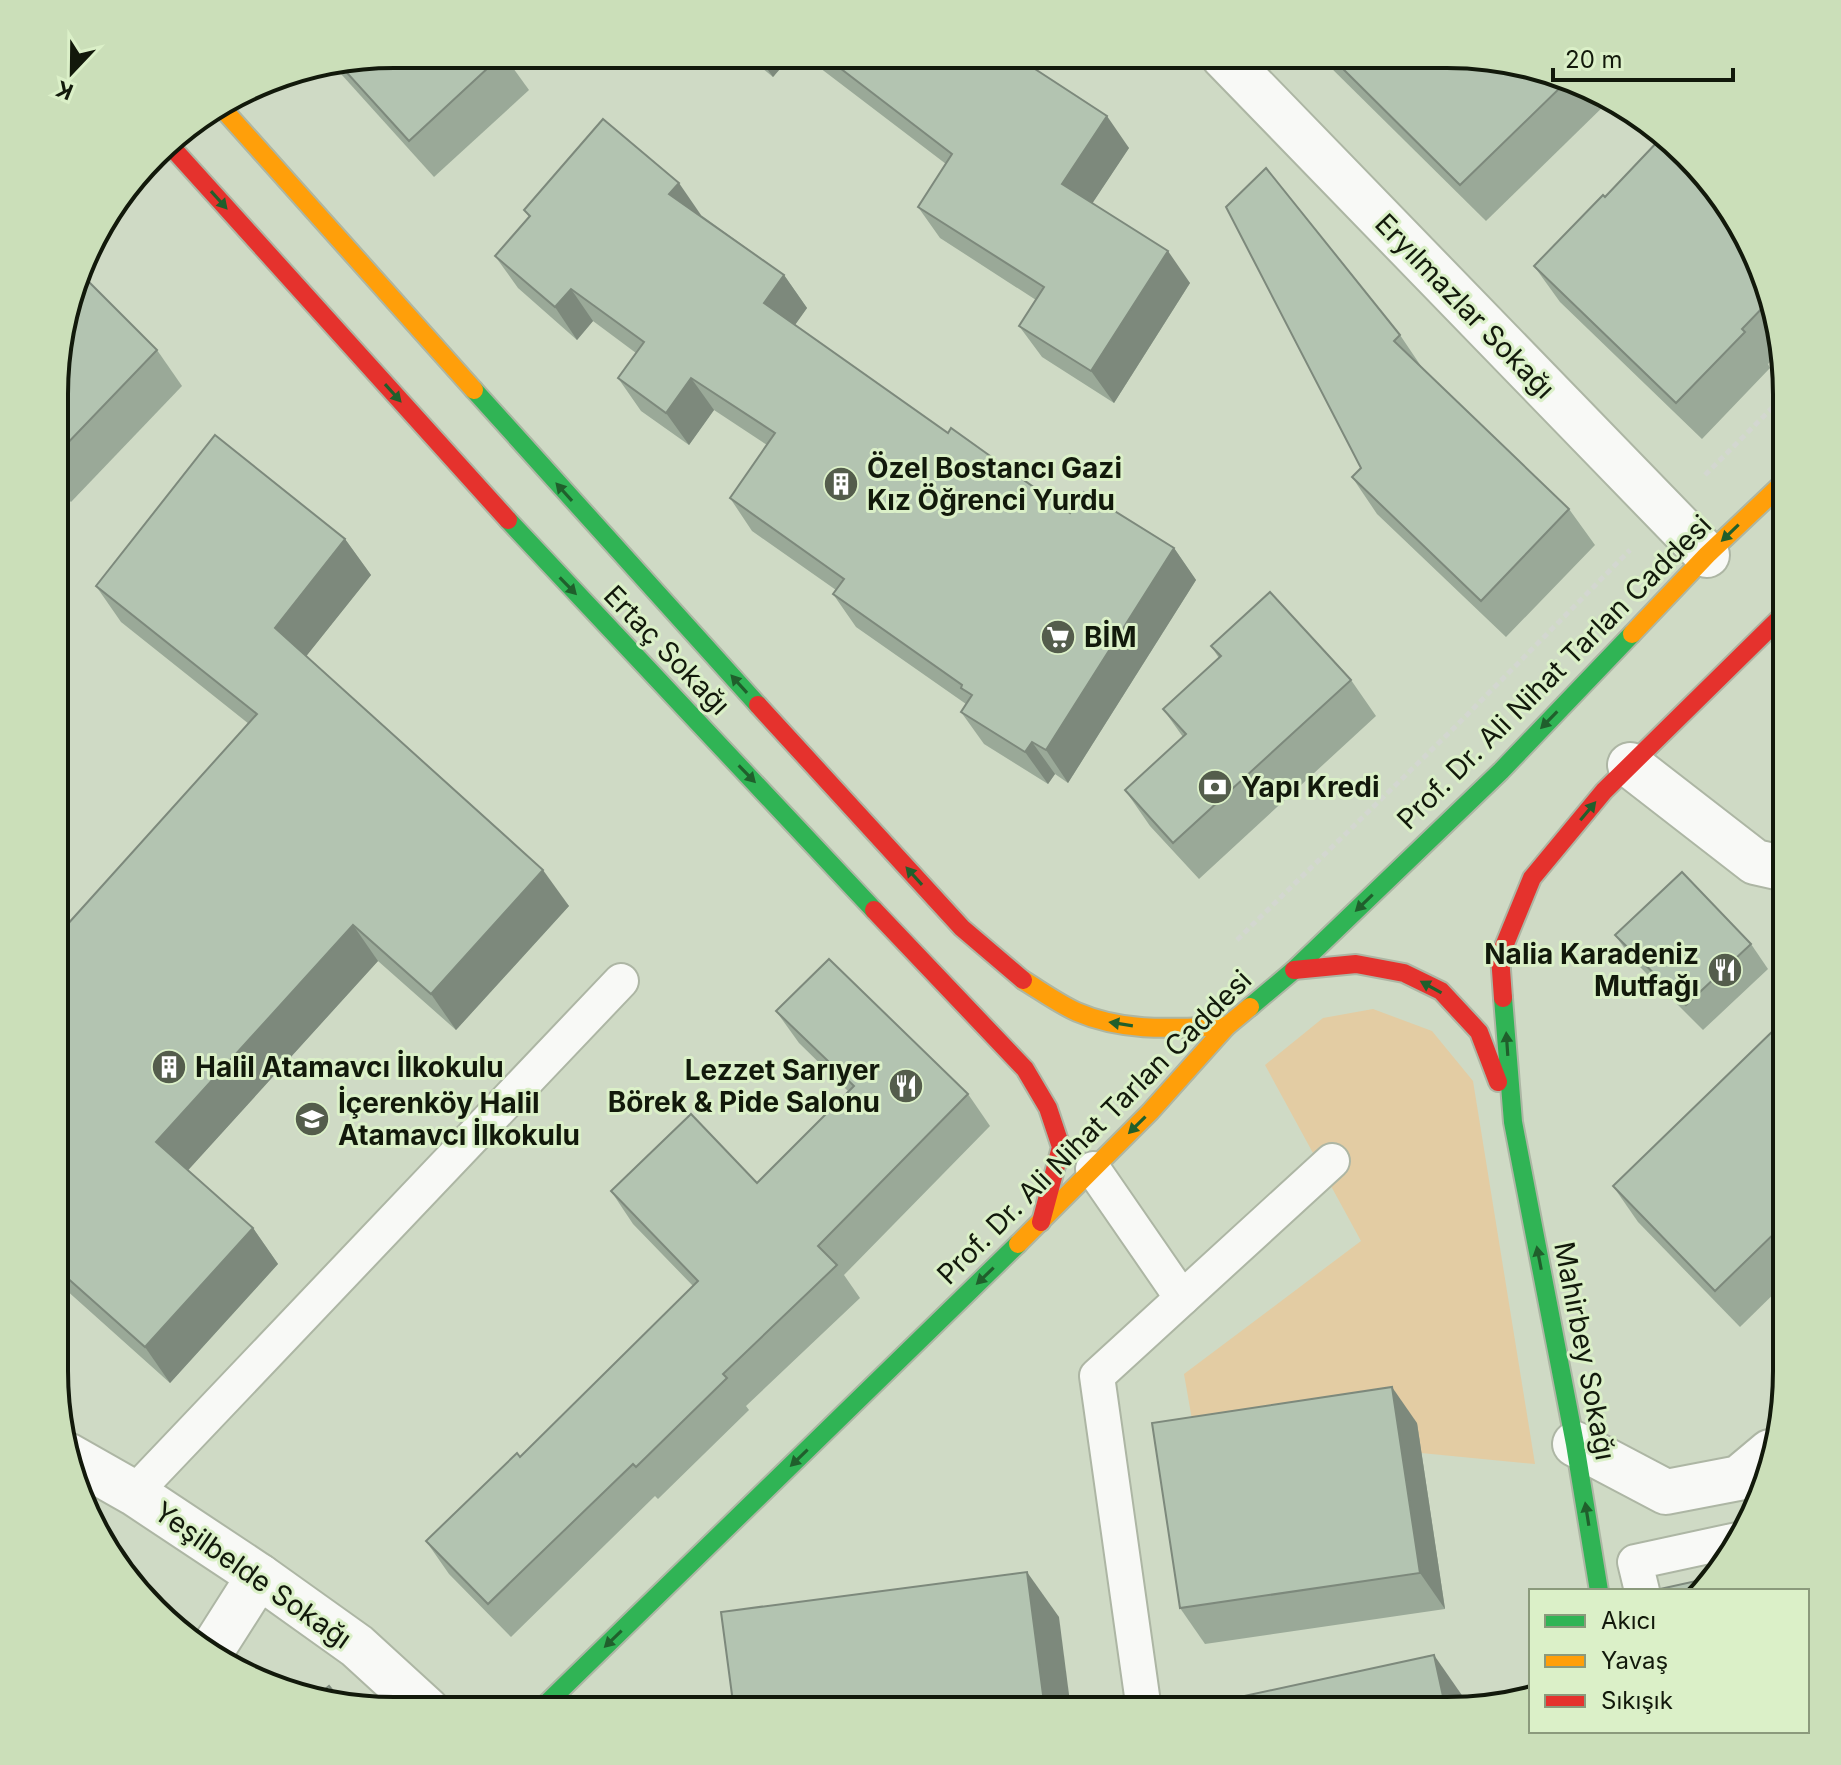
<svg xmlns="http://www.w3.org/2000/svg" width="1841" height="1765" font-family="Inter,sans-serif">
<rect width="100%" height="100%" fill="#cfdac5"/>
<!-- green -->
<path fill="#e3cca3" d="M1373 1009 1432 1031 1473 1081 1535 1464 1194 1431 1184 1374 1361 1241 1265 1065 1323 1018Z"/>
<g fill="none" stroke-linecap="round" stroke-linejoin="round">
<!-- lane casing -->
<g stroke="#adb6a4" stroke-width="38">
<g id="lane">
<path d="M1093 1169 1182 1298"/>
<path d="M134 1493 621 981"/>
<path d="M1642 1591 1635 1562 1737 1540"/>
<path d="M1144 1710 1097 1376 1332 1161"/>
</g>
</g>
<!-- street casing -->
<g stroke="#adb6a4" stroke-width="48">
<g id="street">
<path d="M1223 56 1707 555"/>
<path d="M1630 765 1755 862 1786 869"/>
<path d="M1575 1444 1666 1492 1739 1478 1770 1452"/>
<path d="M67 1455 134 1493 259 1576 357 1646 427 1710"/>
<path d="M212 1650 259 1576"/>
</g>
</g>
<!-- fast casing -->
<g stroke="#adb6a4" stroke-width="22">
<g id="fast">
<path d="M474 390 758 705"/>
<path d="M508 520 874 910"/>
<path d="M1503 998 1513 1122 1575 1444 1599 1591"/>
<path d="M1250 1007 1294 970 1501 771 1632 634"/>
<path d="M540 1710 1018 1244"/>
</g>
</g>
<!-- slow casing -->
<g stroke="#adb6a4" stroke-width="22">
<g id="slow">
<path d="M222 108 474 390"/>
<path d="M1632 634 1707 555 1786 480"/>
<path d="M1023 980C1041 991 1059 1004 1077 1012 1125 1033 1177 1028 1227 1026"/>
<path d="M1018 1244 1150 1112 1227 1026 1250 1007"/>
</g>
</g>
<!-- jam casing -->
<g stroke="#adb6a4" stroke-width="22">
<g id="jam">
<path d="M167 142 508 520"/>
<path d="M758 705 962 928 1023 980"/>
<path d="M874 910 1025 1069 1048 1108 1061 1147 1041 1222"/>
<path d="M1294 970 1356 964 1404 973 1441 991 1479 1032 1498 1082"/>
<path d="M1503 998 1500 956 1532 878 1604 791 1786 612"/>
</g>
</g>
<!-- path -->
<g stroke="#d3d7d0" stroke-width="5" stroke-dasharray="6 4" stroke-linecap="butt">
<path d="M1705 475 1786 394"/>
<path d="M1237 940 1456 726 1630 550"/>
</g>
<!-- lane -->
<use href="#lane" stroke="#f8f9f6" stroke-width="34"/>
<!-- street -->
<use href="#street" stroke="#f8f9f6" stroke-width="44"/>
<!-- fast -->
<use href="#fast" stroke="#30b455" stroke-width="18"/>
<!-- slow -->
<use href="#slow" stroke="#ff9f0a" stroke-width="18"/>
<!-- jam -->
<use href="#jam" stroke="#e5322d" stroke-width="18"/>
</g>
<!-- wall -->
<g fill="#9aa998">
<path d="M394 54H503L529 90 434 177 332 64Z"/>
<path d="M746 55H792L773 77Z"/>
<path d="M803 55 1015 56 1129 148 1092 203 1190 283 1114 403 1042 357 1019 326 1036 300 940 238 918 207 946 164Z"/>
<path d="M1319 56 1491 57 1612 98 1486 221Z"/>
<path d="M1605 197 1761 264 1781 351 1768 364 1770 368 1702 439 1560 302 1534 266Z"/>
<path d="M1226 207 1400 335 1423 369 1569 509 1595 545 1506 637 1377 514 1352 477 1361 468Z"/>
<path d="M524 210 701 215 784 275 807 308 795 325 948 433 1070 513 1174 548 1196 580 1068 783 1055 774 1048 784 984 744 961 712 966 704 856 627 833 594 836 590 752 531 730 498 767 445 714 410 689 445 641 411 618 378 636 353 593 321 577 340 518 288 495 256 529 217Z"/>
<path d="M60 328 157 350 182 386 71 502 60 492Z"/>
<path d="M345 539 371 575 306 656 569 906 456 1030 378 961 188 1170 253 1228 278 1264 170 1383 55 1280 57 936 249 724 121 622 96 586Z"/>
<path d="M1211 646 1351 680 1376 716 1199 879 1150 826 1125 790 1183 737 1163 709 1219 658Z"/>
<path d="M1615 935 1751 944 1768 969 1703 1030 1633 960Z"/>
<path d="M776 1011 968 1094 990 1126 844 1275 860 1298 746 1406 749 1410 658 1499 655 1496 511 1637 449 1574 426 1541 520 1457 693 1286 633 1224 611 1191 757 1183 848 1091 799 1043Z"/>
<path d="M1786 1035V1282L1740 1327 1638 1222 1613 1186Z"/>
<path d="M1417 1423 1445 1609 1205 1644 1180 1608Z"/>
</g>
<!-- shaded-wall -->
<g fill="#7d897c">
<path d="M757 55H792L773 77Z"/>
<path d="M1107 116 1129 148 1084 216 1062 184Z"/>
<path d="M679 183 701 215 692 226 669 194Z"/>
<path d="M1168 251 1190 283 1114 403 1091 371Z"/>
<path d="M784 275 807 308 787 336 764 303Z"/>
<path d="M571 289 593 321 577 340 555 307Z"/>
<path d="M691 378 714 410 689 445 666 413Z"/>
<path d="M345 539 371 575 300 664 275 628Z"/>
<path d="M1174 548 1196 580 1068 783 1046 750Z"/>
<path d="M1032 742 1055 774 1048 784 1025 752Z"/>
<path d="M543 870 569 906 456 1030 431 994Z"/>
<path d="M353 925 378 961 181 1178 156 1142Z"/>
<path d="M253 1228 278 1264 170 1383 145 1347Z"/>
<path d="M1392 1387 1417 1423 1445 1609 1420 1573Z"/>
<path d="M1027 1572 1059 1617 1071 1710H1045Z"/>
<path d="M1434 1655 1466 1701 1468 1710H1446Z"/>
</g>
<!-- building -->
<g fill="#b3c4b1" stroke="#7d897c" stroke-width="2">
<path d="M394 54H503L409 141 338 63Z"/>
<path d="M823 55 1015 56 1107 116 1062 184 1168 251 1091 371 1019 326 1044 287 918 207 952 154Z"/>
<path d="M1330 56 1491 57 1566 82 1460 185Z"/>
<path d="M603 119 679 183 669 194 784 275 764 303 948 433 951 428 1070 513 1084 492 1174 548 1046 750 1032 742 1025 752 961 712 972 695 961 688 962 685 833 594 844 579 730 498 775 433 691 378 666 413 618 378 644 342 571 289 555 307 495 256 530 216 524 210Z"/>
<path d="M1661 138 1716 187 1761 264 1770 300 1742 329 1745 332 1676 403 1534 266 1603 195 1605 197Z"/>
<path d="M1266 168 1400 335 1394 341 1569 509 1481 601 1352 477 1361 468 1226 207Z"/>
<path d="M81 274 157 350 60 451V328Z"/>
<path d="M215 435 345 539 275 628 543 870 431 994 353 925 156 1142 253 1228 145 1347 55 1267 57 936 257 714 96 586Z"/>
<path d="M1270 592 1351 680 1173 843 1125 790 1186 734 1163 709 1221 656 1211 646Z"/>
<path d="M1682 872 1751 944 1686 1005 1615 935Z"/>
<path d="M829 959 968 1094 818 1246 837 1265 723 1374 727 1378 636 1467 633 1464 488 1604 426 1541 517 1453 520 1457 698 1281 611 1191 691 1114 757 1183 854 1086 776 1011Z"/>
<path d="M1778 1026 1786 1035V1222L1715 1291 1613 1186Z"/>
<path d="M1392 1387 1420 1573 1180 1608 1152 1423Z"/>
<path d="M1027 1572 1045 1710H734L721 1612Z"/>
<path d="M1705 1579 1695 1591H1651Z"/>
<path d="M1434 1655 1446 1710H1190L1189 1708Z"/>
<path d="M329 1686 342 1702 317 1696Z"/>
</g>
<!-- one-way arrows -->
<defs><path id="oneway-solid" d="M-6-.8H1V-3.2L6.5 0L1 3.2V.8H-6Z" transform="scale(2)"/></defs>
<g fill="#205f2c">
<use href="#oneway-solid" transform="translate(219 200) rotate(48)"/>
<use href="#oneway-solid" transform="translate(393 393) rotate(48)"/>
<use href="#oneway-solid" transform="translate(564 492) rotate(-132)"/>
<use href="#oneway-solid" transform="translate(1730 533) rotate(136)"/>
<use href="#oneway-solid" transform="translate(568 586) rotate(46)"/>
<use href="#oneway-solid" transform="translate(739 684) rotate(-132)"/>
<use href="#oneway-solid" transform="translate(1549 720) rotate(134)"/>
<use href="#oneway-solid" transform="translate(747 774) rotate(46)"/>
<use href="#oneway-solid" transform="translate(1588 811) rotate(-50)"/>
<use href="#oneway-solid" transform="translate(914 876) rotate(-132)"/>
<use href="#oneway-solid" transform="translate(1364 903) rotate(136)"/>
<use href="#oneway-solid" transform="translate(1431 987) rotate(-151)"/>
<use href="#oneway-solid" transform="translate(1121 1024) rotate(-171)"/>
<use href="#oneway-solid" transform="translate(1507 1044) rotate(-94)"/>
<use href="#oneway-solid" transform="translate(1137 1125) rotate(135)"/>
<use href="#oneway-solid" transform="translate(1539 1258) rotate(-101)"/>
<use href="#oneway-solid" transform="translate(985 1276) rotate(136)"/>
<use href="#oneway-solid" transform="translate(799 1458) rotate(136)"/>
<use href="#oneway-solid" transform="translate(1587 1514) rotate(-99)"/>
<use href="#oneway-solid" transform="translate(613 1639) rotate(136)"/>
</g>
<!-- icons -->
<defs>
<g id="building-disc" transform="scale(1.8)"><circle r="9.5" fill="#545d4c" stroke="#dbf0c8"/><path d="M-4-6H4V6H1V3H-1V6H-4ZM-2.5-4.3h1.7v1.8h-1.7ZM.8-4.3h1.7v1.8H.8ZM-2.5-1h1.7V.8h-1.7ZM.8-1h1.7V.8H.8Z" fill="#fff"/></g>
<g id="supermarket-disc" transform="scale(1.8)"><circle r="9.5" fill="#545d4c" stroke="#dbf0c8"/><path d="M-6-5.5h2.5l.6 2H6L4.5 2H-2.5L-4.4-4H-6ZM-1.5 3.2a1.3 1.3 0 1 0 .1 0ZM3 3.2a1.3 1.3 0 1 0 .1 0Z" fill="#fff"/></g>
<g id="bank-disc" transform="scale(1.8)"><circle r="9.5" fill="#545d4c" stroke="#dbf0c8"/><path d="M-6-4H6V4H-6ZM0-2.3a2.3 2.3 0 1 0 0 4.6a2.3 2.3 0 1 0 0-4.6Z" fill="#fff"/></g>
<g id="restaurant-disc" transform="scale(1.8)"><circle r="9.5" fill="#545d4c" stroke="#dbf0c8"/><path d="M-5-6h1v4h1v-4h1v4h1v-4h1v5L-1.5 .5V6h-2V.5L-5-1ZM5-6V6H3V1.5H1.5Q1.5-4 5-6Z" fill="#fff"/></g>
<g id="school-disc" transform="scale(1.8)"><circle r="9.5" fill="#545d4c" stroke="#dbf0c8"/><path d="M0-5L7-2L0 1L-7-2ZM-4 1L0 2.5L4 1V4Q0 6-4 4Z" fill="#fff"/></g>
</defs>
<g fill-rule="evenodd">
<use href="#building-disc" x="841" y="484"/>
<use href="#supermarket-disc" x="1058" y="637"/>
<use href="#bank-disc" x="1215" y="787"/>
<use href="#restaurant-disc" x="1725" y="970"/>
<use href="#building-disc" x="169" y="1067"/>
<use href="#restaurant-disc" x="906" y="1086"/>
<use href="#school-disc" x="312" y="1119"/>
</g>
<g text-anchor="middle" stroke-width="6" stroke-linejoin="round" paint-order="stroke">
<!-- street labels -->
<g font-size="28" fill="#12190b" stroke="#dbf0c8">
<text transform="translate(1465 306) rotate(46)" y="10">Eryılmazlar Sokağı</text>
<text transform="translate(667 650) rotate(46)" y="10">Ertaç Sokağı</text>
<text transform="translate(1554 672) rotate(-45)" y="10">Prof. Dr. Ali Nihat Tarlan Caddesi</text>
<text transform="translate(1094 1127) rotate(-45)" y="10">Prof. Dr. Ali Nihat Tarlan Caddesi</text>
<text transform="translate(1585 1351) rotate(79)" y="10">Mahirbey Sokağı</text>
<text transform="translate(253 1575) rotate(35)" y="10">Yeşilbelde Sokağı</text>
</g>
<!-- poi labels -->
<g font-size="28" font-weight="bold" fill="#12190b" stroke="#dbf0c8" text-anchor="start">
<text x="867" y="478">Özel Bostancı Gazi<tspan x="867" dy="32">Kız Öğrenci Yurdu</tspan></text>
<text x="1084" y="647">BİM</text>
<text x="1241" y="797">Yapı Kredi</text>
<text x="1699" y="964" text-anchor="end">Nalia Karadeniz<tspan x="1699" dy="32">Mutfağı</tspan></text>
<text x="195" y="1077">Halil Atamavcı İlkokulu</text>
<text x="880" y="1080" text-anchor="end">Lezzet Sarıyer<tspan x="880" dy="32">Börek &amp; Pide Salonu</tspan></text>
<text x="338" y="1113">İçerenköy Halil<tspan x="338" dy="32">Atamavcı İlkokulu</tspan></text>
</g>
</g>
<!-- crop -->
<path d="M0 0H1841V1765H0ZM394 68H1447A326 326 0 0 1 1773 394V1371A326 326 0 0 1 1447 1697H394A326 326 0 0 1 68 1371V394A326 326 0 0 1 394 68Z" fill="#cbdfb9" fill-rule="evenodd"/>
<path fill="none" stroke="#12190b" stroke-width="4" d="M394 68H1447A326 326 0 0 1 1773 394V1371A326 326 0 0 1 1447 1697H394A326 326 0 0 1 68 1371V394A326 326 0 0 1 394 68Z"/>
<!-- legend -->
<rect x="1529" y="1589" width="280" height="144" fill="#dbf0c8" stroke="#8b9a7c" stroke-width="2"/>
<rect x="1545" y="1615" width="40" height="12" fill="#30b455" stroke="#8b9a7c" stroke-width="2"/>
<text x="1601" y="1629" font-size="24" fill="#12190b">Akıcı</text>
<rect x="1545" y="1655" width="40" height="12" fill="#ff9f0a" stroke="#8b9a7c" stroke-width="2"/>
<text x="1601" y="1669" font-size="24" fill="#12190b">Yavaş</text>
<rect x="1545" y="1695" width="40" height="12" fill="#e5322d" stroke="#8b9a7c" stroke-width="2"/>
<text x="1601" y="1709" font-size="24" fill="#12190b">Sıkışık</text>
<!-- north arrow -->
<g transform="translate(72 72) rotate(202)" stroke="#dbf0c8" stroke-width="6" paint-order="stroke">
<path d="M0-6L14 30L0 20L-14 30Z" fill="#12190b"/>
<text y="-12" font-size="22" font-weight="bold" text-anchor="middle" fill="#12190b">K</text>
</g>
<!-- scale -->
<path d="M1553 68v12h180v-12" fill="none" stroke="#12190b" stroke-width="4"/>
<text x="1565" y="68" font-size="24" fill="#12190b" stroke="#dbf0c8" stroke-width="6" paint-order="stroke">20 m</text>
</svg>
